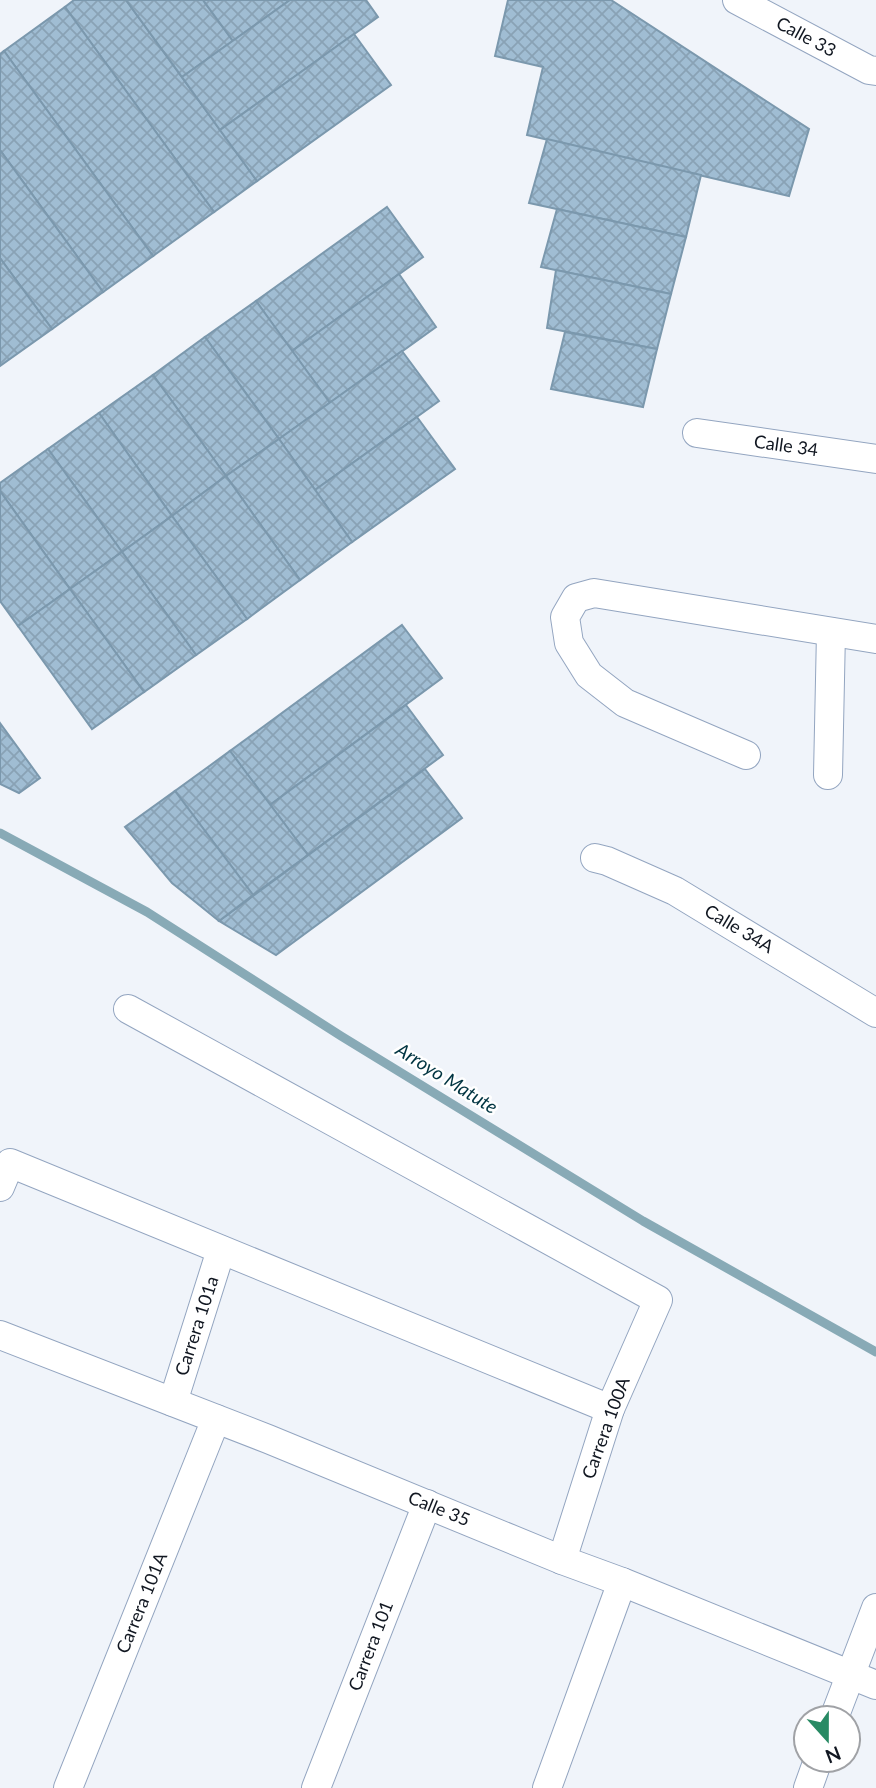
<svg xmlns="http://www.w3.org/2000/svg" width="876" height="1788" font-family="Lato,sans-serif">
<defs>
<pattern id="building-cross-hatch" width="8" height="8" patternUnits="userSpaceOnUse" patternTransform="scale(1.75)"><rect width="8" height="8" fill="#a0bdd3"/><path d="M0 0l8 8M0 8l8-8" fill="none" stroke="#89a2b5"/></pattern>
</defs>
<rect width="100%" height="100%" fill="#f0f4fa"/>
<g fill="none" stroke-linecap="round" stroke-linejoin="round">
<!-- stream -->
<path stroke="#88aab6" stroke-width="9" d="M0 833 147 912 341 1036 643 1221 876 1352"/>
</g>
<!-- building -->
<g fill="url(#building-cross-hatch)" stroke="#7b98ad" stroke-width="2">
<path d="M74 0H126L257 181 214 212 65 7Z"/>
<path d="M126 0H203L233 41 182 77Z"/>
<path d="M203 0H290L233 41Z"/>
<path d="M290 0H366L378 17 220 130 182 77Z"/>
<path d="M508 0H611L809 129 789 196 527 135 543 67 495 56Z"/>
<path d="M65 7 214 212 153 256 4 51Z"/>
<path d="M354 34 391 85 257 181 220 130Z"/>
<path d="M4 51 153 256 103 292 0 150V54Z"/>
<path d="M547 139 701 175 686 237 529 203Z"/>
<path d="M0 150 103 292 52 329 0 258Z"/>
<path d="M387 207 423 257 292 351 256 301Z"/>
<path d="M557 209 686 237 671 294 541 267Z"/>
<path d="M0 258 52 329 0 366Z"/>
<path d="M556 270 671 294 657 349 547 328Z"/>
<path d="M399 274 436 327 330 403 292 351Z"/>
<path d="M256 301 330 403 279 439 205 337Z"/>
<path d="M565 332 657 349 643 407 551 389Z"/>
<path d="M205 337 279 439 226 476 153 375Z"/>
<path d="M402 351 439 401 315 490 279 439Z"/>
<path d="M153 375 226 476 172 516 99 413Z"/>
<path d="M99 413 172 516 122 552 48 449Z"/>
<path d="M417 417 455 469 352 542 315 490Z"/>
<path d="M279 439 352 542 300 580 226 476Z"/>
<path d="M48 449 122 552 70 589 0 491V483Z"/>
<path d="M226 476 300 580 247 619 172 516Z"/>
<path d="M0 491 70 589 18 626 0 601Z"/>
<path d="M172 516 247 619 196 655 122 552Z"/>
<path d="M122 552 196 655 144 692 70 589Z"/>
<path d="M70 589 144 692 92 729 18 626Z"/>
<path d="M402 625 442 678 270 805 230 751Z"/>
<path d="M406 705 443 755 308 855 270 805Z"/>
<path d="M0 723 40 778 19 793 0 784Z"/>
<path d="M230 751 308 855 253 895 175 791Z"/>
<path d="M425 769 462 818 276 955 219 921Z"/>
<path d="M175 791 253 895 219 921 172 883 125 827Z"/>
</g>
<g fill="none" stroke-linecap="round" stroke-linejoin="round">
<!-- minor casing -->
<g stroke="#93a5c0" stroke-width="30">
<g id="minor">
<path d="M737 0 869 70 876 71"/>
<path d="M697 433 876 459"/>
<path d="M746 755 625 703 589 675 569 643 565 617 576 598 594 593 876 639"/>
<path d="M828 775 831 632"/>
<path d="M595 858 607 861 675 891 876 1013"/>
<path d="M128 1009 658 1300 610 1409 562 1560"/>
<path d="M0 1187 10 1163 610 1409"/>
<path d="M0 1335 268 1439 562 1560 622 1582 876 1685"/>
<path d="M173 1402 221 1250"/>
<path d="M834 1718 876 1608"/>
<path d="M68 1788 216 1419"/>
<path d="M316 1788 427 1504"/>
<path d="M547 1788 622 1582"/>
<path d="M808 1788 818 1760"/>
</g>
</g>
<!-- minor -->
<use href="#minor" stroke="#fff" stroke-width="28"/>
</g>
<g text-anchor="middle" stroke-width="5" stroke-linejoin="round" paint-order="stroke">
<!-- street labels -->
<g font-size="18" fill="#111721" stroke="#fff">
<text transform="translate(806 37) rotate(28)" y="6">Calle 33</text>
<text transform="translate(786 446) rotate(8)" y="6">Calle 34</text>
<text transform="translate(739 929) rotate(31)" y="6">Calle 34A</text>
<text transform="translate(197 1326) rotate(-72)" y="6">Carrera 101a</text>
<text transform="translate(606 1428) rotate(-70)" y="6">Carrera 100A</text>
<text transform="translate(439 1509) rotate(22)" y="6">Calle 35</text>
<text transform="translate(142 1603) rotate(-68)" y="6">Carrera 101A</text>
<text transform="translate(371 1646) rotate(-69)" y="6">Carrera 101</text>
</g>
<!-- water labels -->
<g font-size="19" font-style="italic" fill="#003441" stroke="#fff">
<text transform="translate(447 1078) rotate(32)" y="7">Arroyo Matute</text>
</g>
</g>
<!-- north arrow -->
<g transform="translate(827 1739) rotate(159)"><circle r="33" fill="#ffffff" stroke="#a0a2a6" stroke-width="2"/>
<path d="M0-5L12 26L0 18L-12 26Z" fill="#288a64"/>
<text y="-10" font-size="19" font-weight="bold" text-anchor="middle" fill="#111721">N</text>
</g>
</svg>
